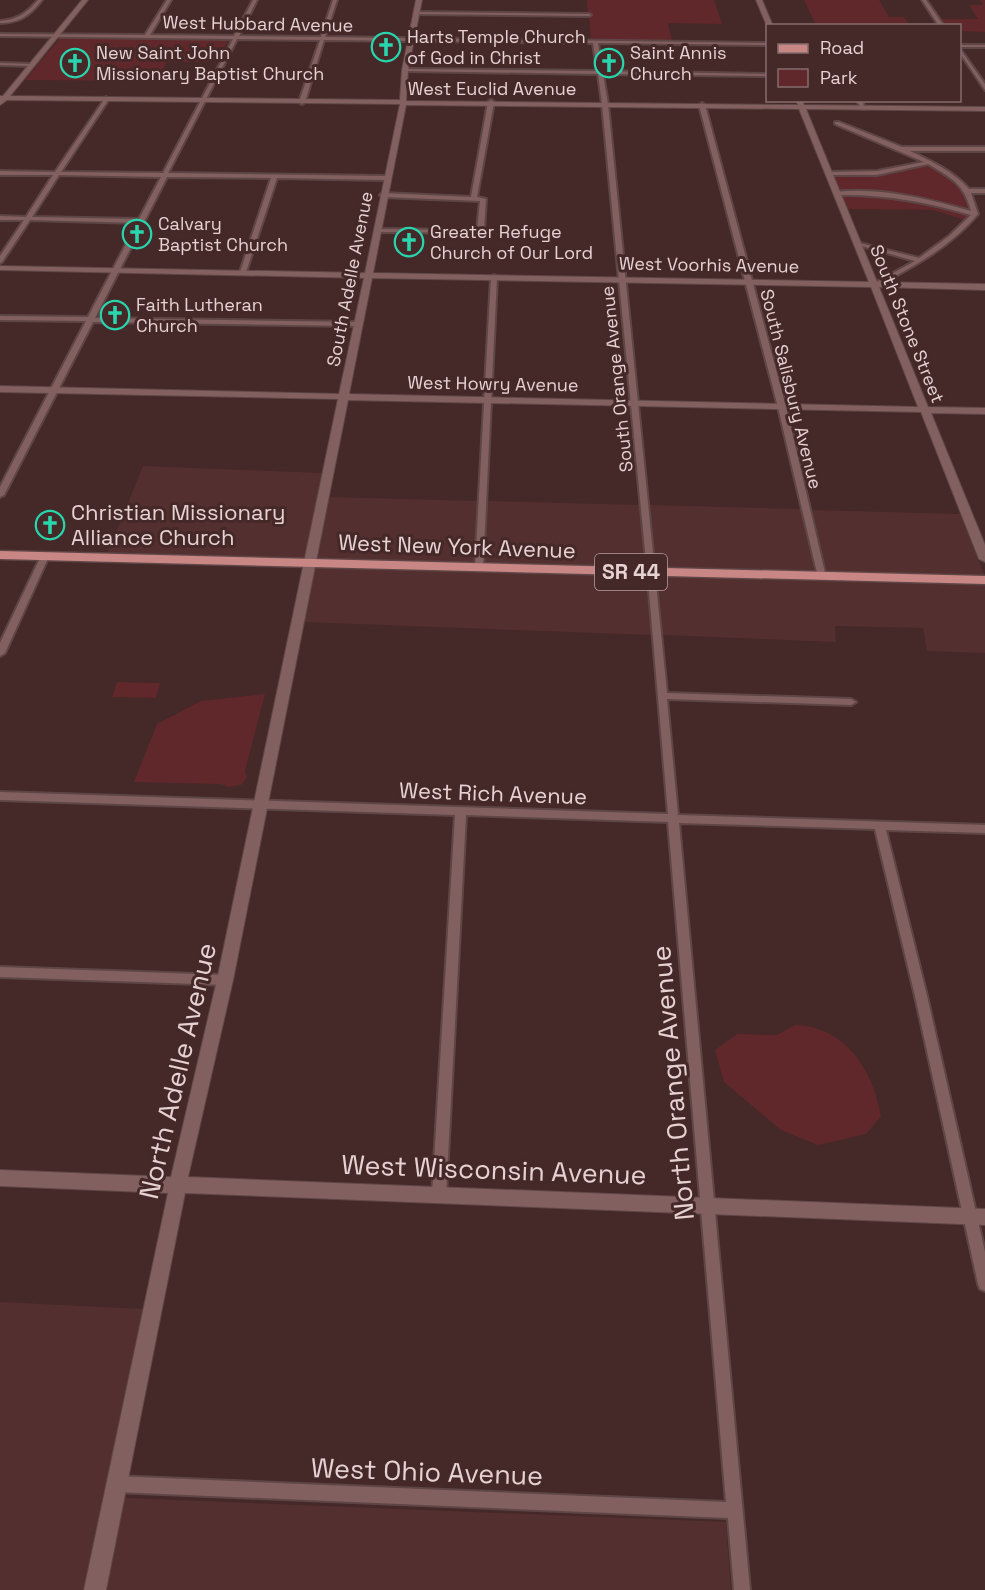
<svg xmlns="http://www.w3.org/2000/svg" width="985" height="1590" font-family="'Space Grotesk',sans-serif">
<rect width="100%" height="100%" fill="#452828"/>
<!-- built -->
<g fill="#542f2f">
<path d="M143 466 323 473 305 559 107 554Z"/>
<path d="M329 497 478 501 474 563 317 559Z"/>
<path d="M488 501 639 505 645 568 485 564Z"/>
<path d="M650 505 801 509 815 573 656 568Z"/>
<path d="M812 510 961 514 985 577 827 573Z"/>
<path d="M315 567 646 576 651 635 304 622Z"/>
<path d="M657 576 985 584V653L927 651 923 628 835 626 836 642 663 635Z"/>
<path d="M0 1302 143 1309 84 1590H0Z"/>
<path d="M124 1498 726 1522 731 1590H106Z"/>
</g>
<!-- green -->
<g fill="#60282a">
<path d="M587 0H714L722 24 668 23 672 41 591 40 589 16 592 14H588Z"/>
<path d="M804 0H879L889 17H904L909 25H816Z"/>
<path d="M980 0H985V32L960 31V26L946 25 941 19H978L969 5H983Z"/>
<path d="M61 37 229 39 216 62H167L157 81 25 80Z"/>
<path d="M925 166C948 171 967 191 969 215L965 220 933 210 847 209 835 176 880 174Z"/>
<path d="M117 682 160 683 156 698 112 697Z"/>
<path d="M265 694 245 771 247 777 241 785 228 787 220 784 134 782 157 724 201 701Z"/>
<path d="M795 1025C846 1027 873 1070 881 1116L866 1134 818 1145 781 1130 724 1082 715 1050 737 1034 777 1035Z"/>
</g>
<g fill="none" stroke-linecap="round" stroke-linejoin="round">
<!-- minor casing -->
<g stroke="#5f4646" stroke-width="4">
<g id="minor">
<path d="M38 0H42C30 15 20 23 0 23V21C17 20 27 13 38 0Z"/>
<path d="M167 0H171L150 35 234 36 253 0H257L239 36 321 37 333 0H337L325 37 768 43V45L598 43 602 71 768 74V76L603 74 608 104 667 693 851 699 856 702 851 705 667 699 678 815 985 825V833L886 830 927 996 985 1252V1291L980 1289 978 1284 915 996 875 829 679 823 750 1590H734L728 1518 116 1492 110 1490 108 1484 110 1478 116 1476 726 1502 668 822 466 815 446 1195 444 1199 439 1201 434 1199 432 1195 455 815 0 800V792L668 814 649 592 602 104 598 74 405 71 403 70 405 69 597 71 593 43 324 40 305 102 302 104 299 102 320 40 237 39 168 173 386 176 389 178 386 180 277 178 246 272 243 274 240 272 271 178 167 177 95 318 357 322 360 324 357 326 93 322 4 495 0 497V487L86 321 0 320V316L88 317 137 223 30 220 2 262 0 263V256L24 220H0V216L26 217 53 175H0V171L55 172 106 97 109 99 61 172 163 173 233 39 0 36V34L145 35ZM59 175 161 177 139 219 32 217Z"/>
<path d="M922 0H926L944 26H939Z"/>
<path d="M416 12 589 14 591 15 589 16 414 14Z"/>
<rect x="960" y="45" width="25" height="2"/>
<path d="M960 49 985 84V90L960 53Z"/>
<path d="M0 63 32 64 34 65 32 66 0 65Z"/>
<path d="M491 100 494 102 477 197 486 199 484 229 481 233 375 232V230L377 229 477 230 480 201 383 197 380 195 383 193 471 197 488 102Z"/>
<path d="M857 100H862L865 109H861Z"/>
<path d="M702 103 705 105 786 407 826 577 825 579H819L818 577 778 407 699 105Z"/>
<path d="M835 122H839L902 147H985V151H910C931 161 953 171 969 189H985V193H971L978 214C950 247 915 266 877 286H873V284L915 261 855 244V242L919 258 949 236 971 215C927 202 884 194 838 195L835 193 836 192C881 187 928 199 971 211 964 184 952 178 928 164L877 175H828L827 174 830 172 877 171 924 162 835 124Z"/>
<path d="M494 275 497 277 483 568 479 571 475 568 491 277Z"/>
<path d="M45 553 49 556 5 653 0 656V643L41 556Z"/>
<path d="M0 967 225 975 229 977 231 980 229 983 225 985 0 977Z"/>
</g>
</g>
<!-- tertiary casing -->
<g stroke="#5f4646" stroke-width="2">
<g id="tertiary">
<path d="M82 0H88L10 96 400 100 402 70 416 0H422L408 70 406 101 798 105 796 100H802L804 105 985 107V111L806 109 877 282 985 284V290L879 287 928 407 985 408V414L931 413 985 545V562L979 559 921 412 348 400 233 980 188 1177 985 1209V1225L185 1193 106 1590H84L168 1193 0 1186V1170L171 1177 217 980 338 399 0 392V386L339 394 364 278 0 270V266L365 273 400 104 7 100 0 105V96H3ZM406 105 799 109 869 282 373 273ZM372 278 871 287 918 407 349 394Z"/>
<path d="M756 0H762L773 26H767Z"/>
</g>
</g>
<!-- primary casing -->
<g stroke="#5f4646" stroke-width="3">
<path id="primary" d="M0 551 985 576V584L0 559Z"/>
</g>
<!-- minor -->
<use href="#minor" fill="#82605f" fill-rule="evenodd"/>
<!-- tertiary -->
<use href="#tertiary" fill="#82605f" fill-rule="evenodd"/>
<!-- primary -->
<use href="#primary" fill="#c88685" fill-rule="evenodd"/>
</g>
<!-- icons -->
<defs>
<g id="church-ring" transform="scale(1.5)"><circle r="9.5" fill="#452828" stroke="#28d5ad" stroke-width="1.5"/><path d="M-1.2-6h2.4v3.5h3.3v2.4h-3.3V6h-2.4V-.1h-3.3v-2.4h3.3Z" fill="#28d5ad"/></g>
</defs>
<g fill-rule="evenodd">
<use href="#church-ring" x="386" y="47"/>
<use href="#church-ring" x="75" y="63"/>
<use href="#church-ring" x="609" y="63"/>
<use href="#church-ring" x="137" y="234"/>
<use href="#church-ring" x="409" y="242"/>
<use href="#church-ring" x="115" y="315"/>
<use href="#church-ring" x="50" y="525"/>
</g>
<g text-anchor="middle" stroke-width="6" stroke-linejoin="round" paint-order="stroke">
<!-- far-street labels -->
<g font-size="18" fill="#e6d2d1" stroke="#452828">
<text transform="translate(258 24) rotate(1)" y="6">West Hubbard Avenue</text>
<text x="492" y="95">West Euclid Avenue</text>
<text transform="translate(709 265) rotate(1)" y="6">West Voorhis Avenue</text>
<text transform="translate(350 279) rotate(-79)" y="6">South Adelle Avenue</text>
<text transform="translate(907 324) rotate(68)" y="6">South Stone Street</text>
<text transform="translate(617 379) rotate(-96)" y="6">South Orange Avenue</text>
<text transform="translate(493 384) rotate(1)" y="6">West Howry Avenue</text>
<text transform="translate(791 389) rotate(76)" y="6">South Salisbury Avenue</text>
</g>
<!-- far-poi labels -->
<g font-size="18" fill="#e6d2d1" stroke="#452828" text-anchor="start">
<text x="407" y="43">Harts Temple Church<tspan x="407" dy="21">of God in Christ</tspan></text>
<text x="96" y="59">New Saint John<tspan x="96" dy="21">Missionary Baptist Church</tspan></text>
<text x="630" y="59">Saint Annis<tspan x="630" dy="21">Church</tspan></text>
<text x="158" y="230">Calvary<tspan x="158" dy="21">Baptist Church</tspan></text>
<text x="430" y="238">Greater Refuge<tspan x="430" dy="21">Church of Our Lord</tspan></text>
<text x="136" y="311">Faith Lutheran<tspan x="136" dy="21">Church</tspan></text>
</g>
<!-- shield labels -->
<rect fill="#452828" stroke="#b69f9e" stroke-width="1.5" x="595" y="554" width="72" height="36" rx="4.5"/>
<g font-size="21" font-weight="bold" fill="#e6d2d1">
<text x="631" y="579">SR 44</text>
</g>
<!-- poi labels -->
<g font-size="22" fill="#e6d2d1" stroke="#452828" text-anchor="start">
<text x="71" y="520">Christian Missionary<tspan x="71" dy="25">Alliance Church</tspan></text>
</g>
<!-- street labels -->
<g font-size="22" fill="#e6d2d1" stroke="#452828">
<text transform="translate(457 546) rotate(2)" y="8">West New York Avenue</text>
<text transform="translate(493 793) rotate(2)" y="8">West Rich Avenue</text>
</g>
<!-- near-street labels -->
<g font-size="27" fill="#e6d2d1" stroke="#452828">
<text transform="translate(178 1071) rotate(-77)" y="9">North Adelle Avenue</text>
<text transform="translate(673 1083) rotate(-95)" y="9">North Orange Avenue</text>
<text transform="translate(494 1170) rotate(2)" y="9">West Wisconsin Avenue</text>
<text transform="translate(427 1472) rotate(2)" y="9">West Ohio Avenue</text>
</g>
</g>
<!-- legend -->
<rect x="766" y="24" width="195" height="78" fill="#452828" stroke="#856c6c" stroke-width="1.5"/>
<rect x="778" y="44" width="30" height="9" fill="#c88685" stroke="#856c6c" stroke-width="1.5"/>
<text x="820" y="54" font-size="18" fill="#e6d2d1">Road</text>
<rect x="778" y="69" width="30" height="18" fill="#60282a" stroke="#856c6c" stroke-width="1.5"/>
<text x="820" y="84" font-size="18" fill="#e6d2d1">Park</text>
</svg>
